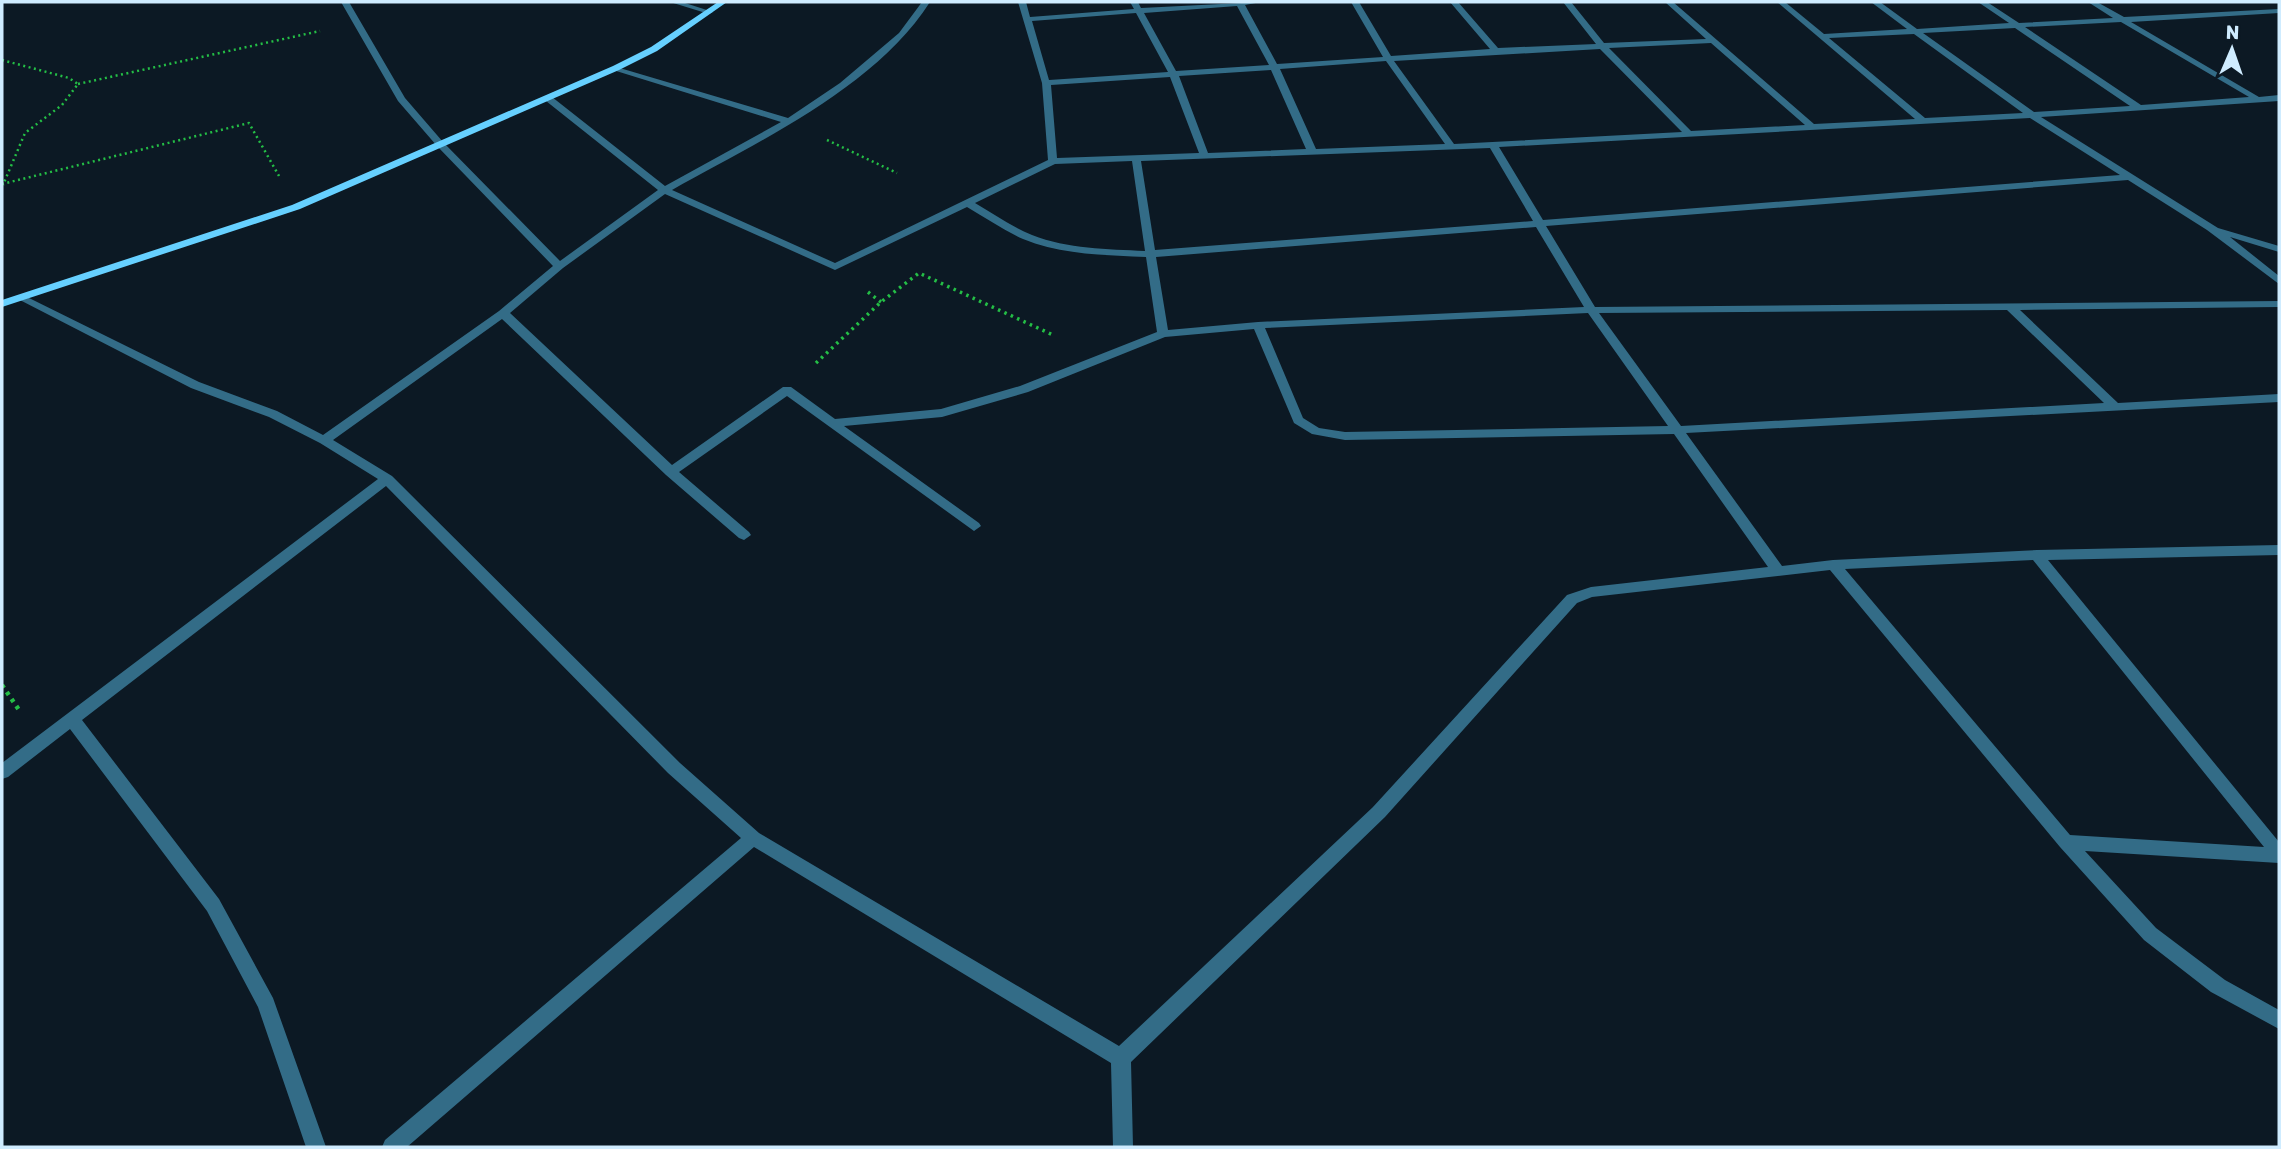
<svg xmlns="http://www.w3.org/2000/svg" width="2281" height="1149" font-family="Rubik,sans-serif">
<rect width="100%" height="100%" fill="#0c1924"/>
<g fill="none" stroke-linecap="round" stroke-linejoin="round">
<!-- path-far2 -->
<g stroke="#24be46" stroke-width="2.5" stroke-dasharray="2 3.5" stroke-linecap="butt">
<path d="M2 60 69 78 78 84 62 105 25 133 3 185"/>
<path d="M78 84 320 31"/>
<path d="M827 140 897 173"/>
<path d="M2 184 249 123 279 176"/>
</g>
<!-- path-far1 -->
<g stroke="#24be46" stroke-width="3.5" stroke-dasharray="2.5 4.5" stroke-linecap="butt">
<path d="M868 292 881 302"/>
<path d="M816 363 881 302 919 273 1053 335"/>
</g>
<!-- path -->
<path stroke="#24be46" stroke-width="4.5" stroke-dasharray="3.5 5" stroke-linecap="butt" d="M2 685 19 710"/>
<!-- street -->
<g fill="#336c87" fill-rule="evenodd">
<path d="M341 2H349L405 98 443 142 560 261 658 190 546 101V97H552L665 186 781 122 613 70V66L788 118 840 83 899 33 922 2H930C875 88 759 141 672 190L835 263 1048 160 1042 83 1018 2H1026L1030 17 1134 9 1130 2H1138L1141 8 1261 2 1245 5 1277 64 1383 57 1351 2H1359L1391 56 1490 49 1450 2H1458L1498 48 1596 44 1563 2H1571L1604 43 1706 39 1665 2H1673L1814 124 1915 119 1777 2H1785L1824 34 1907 29 1871 2H1880L1917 29 2009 23 1978 2H1987L2019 23 2113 18 2088 2H2097L2124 17 2279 9V13L2131 22 2259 97 2279 95V101L2041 117 2218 228 2279 246V252L2230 237 2279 276V284L2207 230 2128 180 1546 226 1595 307 2279 301V307L2020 310 2118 403 2279 394V402L1686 433 1782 566 1833 560 2037 550 2279 545V555L2048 560 2279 842V863L2085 851 2156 928 2225 980 2279 1010V1029L2211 992 2144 940 2060 847 1830 570 1592 597 1577 603 1385 817 1131 1062 1133 1147H1113L1111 1063 754 847 407 1147H382L385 1140 741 838 668 773 386 486 82 720 219 899 273 998 326 1147H306L258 1007 207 911 70 729 8 777 2 779V763L378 479 320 443 269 417 191 388 16 298 17 296H25L199 382 277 411 323 435 499 311 553 266 437 146 398 101ZM1237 6 1269 65 1176 71 1144 13ZM1136 13 1168 72 1049 80 1032 21ZM2121 22 2249 97 2141 105 2025 27ZM2015 28 2130 106 2034 112 1923 33ZM1914 34 2023 113 1925 118 1829 38ZM1711 43 1805 125 1691 131 1609 48ZM1600 49 1682 132 1454 144 1394 61ZM1386 61 1445 144 1316 149 1280 69ZM1271 70 1306 149 1208 153 1179 76ZM1170 77 1199 153 1057 158 1051 85ZM2030 118 2120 175 1543 220 1499 147ZM1490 148 1533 221 1155 250 1141 161ZM1132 161 1145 251C1107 249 1068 249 1032 235 1012 227 994 214 975 203L1055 164ZM665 194 835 270 967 207C986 218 1003 230 1023 239 1062 255 1105 255 1146 257L1157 332 1020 386 941 409 835 419 791 387H783L672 465 510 313 563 268ZM1536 227 1584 307 1258 322 1168 330 1156 257ZM2007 310 2104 403 1681 426 1599 313ZM1588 313 1668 426 1345 432 1319 428 1303 418 1265 328ZM502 319 666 475 739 538 744 540 751 535 749 532 679 472 787 396 974 531 981 526 979 523 844 426 942 417 1028 392 1165 337 1254 329 1294 423 1312 434 1345 440 1674 434 1768 567 1591 587 1567 595 1373 807 1119 1046 759 833 680 763 392 476 333 440ZM2033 560 2264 847 2070 835 1845 569Z"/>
<path d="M670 2H682L713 12 709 14Z"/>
</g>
<!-- secondary -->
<path fill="#66d0ff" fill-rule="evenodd" d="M718 2H727L657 51 619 70 300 209 2 307V300L292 205 613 66 651 47Z"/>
</g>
<!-- border -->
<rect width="2281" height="1149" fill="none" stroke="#cfecff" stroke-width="7"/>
<!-- north arrow -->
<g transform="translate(2232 49) rotate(2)" stroke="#0c1924" stroke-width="5" paint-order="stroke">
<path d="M0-5L12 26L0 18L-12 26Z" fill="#cfecff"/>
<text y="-10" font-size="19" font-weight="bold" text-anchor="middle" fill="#cfecff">N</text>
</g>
</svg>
